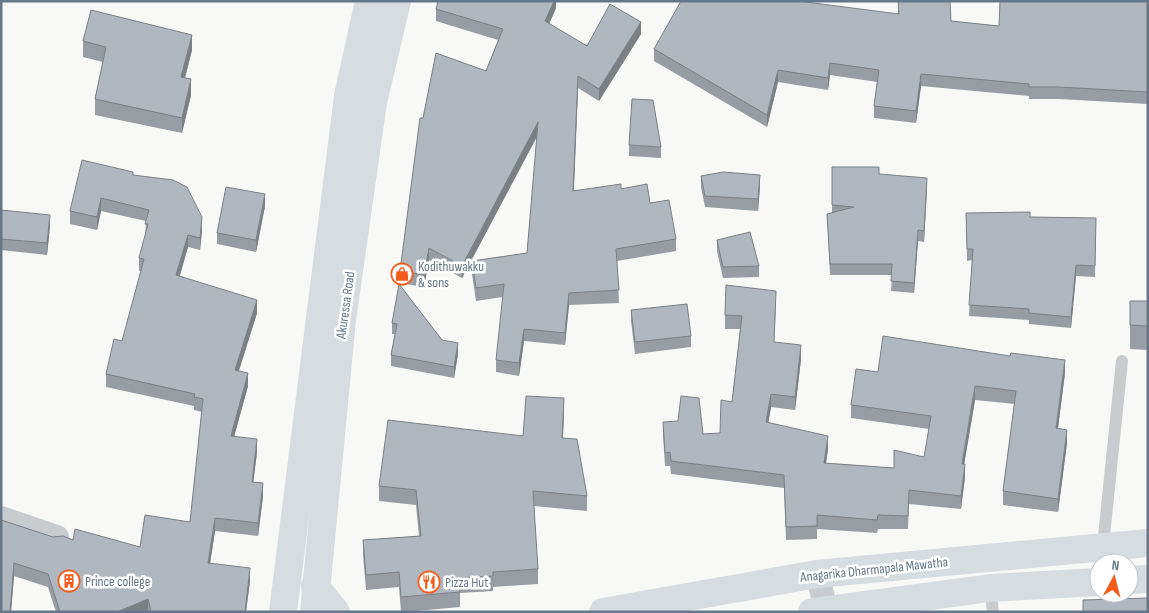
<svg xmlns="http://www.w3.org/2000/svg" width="1149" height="613" font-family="'Sofia Sans Condensed',sans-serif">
<rect width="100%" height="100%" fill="#f8f9f6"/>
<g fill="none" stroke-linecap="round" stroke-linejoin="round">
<!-- lane -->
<g stroke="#c8cccf" stroke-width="12">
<path d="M1103 546 1122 361"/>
<path d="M990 588 993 612"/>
</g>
<!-- street -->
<g stroke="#c8cccf" stroke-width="24">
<path d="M1 518 57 537"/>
<path d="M817 574 827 612"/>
</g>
<!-- highway -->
<g stroke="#d6dce0" stroke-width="28">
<path d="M1129 580 1148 579"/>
<path d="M315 586 336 612"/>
<path d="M283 612 348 96 369 1"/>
<path d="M314 612 342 320 373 102 397 1"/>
<path d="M603 612 817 574 1148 543"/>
<path d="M812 612 990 588 1099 582"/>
</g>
</g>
<!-- wall -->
<g fill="#979da3">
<path d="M556 1V8L549 24 587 46 641 34 599 101 578 88 574 191 621 189 650 203 676 239V251L617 261 619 303 569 305 565 345 524 341 519 376 496 372V360L503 297 476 301 472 274V261L527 253 537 137 462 278 429 260 424 287 400 283V271L423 118 486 71 498 40 436 21V9Z"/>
<path d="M898 1 951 21 999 26 1148 1V104L1059 99H1029V96L921 86 916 123 874 118V106L877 82 830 75 828 90 778 82 767 127 654 61V49L898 14Z"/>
<path d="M83 41 192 50 185 78 191 95 182 133 95 115V99L103 62 83 57Z"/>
<path d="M629 145 661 147V158L629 156Z"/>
<path d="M832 167 879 174 927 188 924 242 918 241 914 293 891 291 892 275H830L827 214 832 213Z"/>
<path d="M133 175 202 230 200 250 188 247 180 276 257 313 239 371 248 386 234 436 257 452 253 482 263 496 258 536 215 531 210 564 250 581 246 612H56L48 587 14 576 11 612H1V520L53 537 140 547 190 522 202 412 194 410V406L106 387V374L122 341 141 271H139V258L145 236 146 221 101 211 97 230 70 224V211Z"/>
<path d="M701 176 760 186 758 211 705 207 701 187Z"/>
<path d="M265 206 256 252 217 244V233Z"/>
<path d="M1 210 50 226 47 255 1 250Z"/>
<path d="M966 213 1030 217 1096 218 1095 277 1076 276 1071 328 1029 324V320L969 316 972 260 967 261Z"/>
<path d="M717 240 759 266V277L723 278 717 251Z"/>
<path d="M399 284 442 340 458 354 454 378 391 366V355L395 334H392V323Z"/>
<path d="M1148 301V350L1130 349V325Z"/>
<path d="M776 304 774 342 801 359 795 410 771 407 768 423 828 449 826 463 894 468 924 457 929 429 851 418V405L878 372 1065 373 1058 429 1067 443 1058 512 1003 505V491L1015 404 975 400 964 464 965 477 961 509 909 504 908 529H878L877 533 817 529V539L786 540 784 488 671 474 670 466H665L663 435V422L703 434 720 433 732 402 740 329H725V315Z"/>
<path d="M631 310 691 336V347L635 354 631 321Z"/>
<path d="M564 413 563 438 587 496V511L534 506 538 569V584L493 587V591L460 593V607L405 612H401L399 587 366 590 363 555V540L419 536 416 505 379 501V486L523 436Z"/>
</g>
<!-- shaded-wall -->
<g fill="#7b8085">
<path d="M554 1H556V8L545 33V21Z"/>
<path d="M641 22V34L599 101V89Z"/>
<path d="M192 35V50L181 93V77Z"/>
<path d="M830 63V75L828 90V78Z"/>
<path d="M778 70V82L767 127V115Z"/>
<path d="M921 74V86L916 123V111Z"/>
<path d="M578 76V88L573 203V191Z"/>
<path d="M191 79V95L182 133V118Z"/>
<path d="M538 122V134L462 278V266Z"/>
<path d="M760 175V186L758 211V199Z"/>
<path d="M927 178V188L924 242V231Z"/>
<path d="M265 194V206L256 252V240Z"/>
<path d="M101 198V211L97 230V217Z"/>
<path d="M50 215V226L47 255V243Z"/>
<path d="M202 217V230L200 250V238Z"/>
<path d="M918 230V241L914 293V283Z"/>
<path d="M188 235V247L176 287V275Z"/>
<path d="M429 248V260L424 287V275Z"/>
<path d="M1076 265V276L1071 328V317Z"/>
<path d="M569 293V305L565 345V333Z"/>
<path d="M257 300V313L235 382V370Z"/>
<path d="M524 329V341L519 376V363Z"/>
<path d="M458 343V354L454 378V367Z"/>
<path d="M801 345V359L795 410V397Z"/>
<path d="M1065 360V373L1056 442V428Z"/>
<path d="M248 373V386L231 448V436Z"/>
<path d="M975 386V400L962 477V464Z"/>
<path d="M771 394V407L766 436V422Z"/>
<path d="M564 398V413L562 453V438Z"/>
<path d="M1067 430V443L1058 512V499Z"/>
<path d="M828 436V449L824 476V463Z"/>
<path d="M257 439V452L252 494V482Z"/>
<path d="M965 464V477L961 509V496Z"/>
<path d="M263 483V496L258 536V523Z"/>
<path d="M215 518V531L208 576V563Z"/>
<path d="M14 563V576L11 612H10Z"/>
<path d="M250 568V581L246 612H245Z"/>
<path d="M148 599V612H117Z"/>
</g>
<!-- building -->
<g fill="#b0b7be" stroke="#7b8085">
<path d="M438 1H554L545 21 587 46 610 4 641 22 599 89 578 76 573 191 621 184V189L647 184 650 203 669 200 676 239 616 249 619 290 569 293 565 333 524 329 519 363 496 360 504 284 476 288 472 261 527 253 538 122 462 266 429 248 424 275 400 271 420 118H423L436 53 486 71 503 29 436 9Z"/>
<path d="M681 1H798L899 14 898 1H950L951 21 999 26 1000 1H1148V92L1059 87H1029V84L921 74 916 111 874 106 879 70 830 63 828 78 778 70 767 115 654 49Z"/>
<path d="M91 10 192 35 181 77 191 79 182 118 95 99 106 47 83 41Z"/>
<path d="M632 99 653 100 661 147 629 145Z"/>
<path d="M82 160 133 172V175L173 180 187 187 202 217 200 238 188 235 176 275 257 300 235 370 248 373 231 436 257 439 252 482 263 483 258 523 215 518 208 563 250 568 245 612H151L148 599 117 612H60L48 574 14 563 10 612H1V520L53 537 63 536 73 540 75 529 140 547 145 515 190 522 203 399 194 397 195 394 106 374 114 339 122 341 144 259 139 258 148 224H145L149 210 101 198 97 217 70 211Z"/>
<path d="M832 167H879V174L927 178 924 231 918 230 914 283 891 281 892 264H830L827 214 854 207 832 205Z"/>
<path d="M723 172 760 175 758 199 705 196 701 176Z"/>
<path d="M226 187 265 194 256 240 217 233Z"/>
<path d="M1 210 50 215 47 243 1 239Z"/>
<path d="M1030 212V217L1096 218 1095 266 1076 265 1071 317 1029 313V309L969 305 973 249H967L966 213Z"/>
<path d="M750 232 759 266 723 267 717 240Z"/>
<path d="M399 284 442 340 458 343 454 367 391 355 397 324 392 323Z"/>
<path d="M726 285 776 291 774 342 801 345 795 397 771 394 766 422 828 436 824 463 894 468V450L924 457 931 416 851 405 856 369 878 372 883 336 1010 356 1011 353 1065 360 1056 428 1067 430 1058 499 1003 491 1016 391 975 386 962 464H965L961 496 909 490 908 516 878 515 877 520 817 515V526L786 527 784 475 671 461 670 452 665 453 663 422 678 421 681 396 699 398 703 434 720 433 721 400 732 402 742 316 725 315Z"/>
<path d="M1130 301H1148V326L1130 325Z"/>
<path d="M687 304 691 336 635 342 631 310Z"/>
<path d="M526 396 564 398 562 438 577 439 587 496 533 491 538 569 493 572V576L459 578 460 592 401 597 399 572 366 575 363 540 421 536 416 490 379 486 388 420 523 436Z"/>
<path d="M1148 598V612H1083V600Z"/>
</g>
<!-- icons -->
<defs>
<g id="shop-ring" transform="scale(1.125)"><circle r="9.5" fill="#fff" stroke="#f35c1b" stroke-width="1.5"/><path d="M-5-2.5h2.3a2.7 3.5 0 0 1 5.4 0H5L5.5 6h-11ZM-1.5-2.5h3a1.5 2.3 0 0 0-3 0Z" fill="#f35c1b"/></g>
<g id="building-ring" transform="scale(1.125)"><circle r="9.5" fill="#fff" stroke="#f35c1b" stroke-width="1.5"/><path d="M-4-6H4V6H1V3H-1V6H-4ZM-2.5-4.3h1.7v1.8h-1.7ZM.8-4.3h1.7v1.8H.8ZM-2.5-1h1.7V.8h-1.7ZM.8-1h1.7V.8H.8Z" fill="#f35c1b"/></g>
<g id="restaurant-ring" transform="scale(1.125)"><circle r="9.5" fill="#fff" stroke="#f35c1b" stroke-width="1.5"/><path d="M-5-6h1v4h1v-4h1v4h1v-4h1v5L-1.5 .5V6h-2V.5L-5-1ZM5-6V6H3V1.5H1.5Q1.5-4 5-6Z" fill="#f35c1b"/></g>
</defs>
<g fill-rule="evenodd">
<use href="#shop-ring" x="402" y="274"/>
<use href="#building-ring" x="69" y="581"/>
<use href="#restaurant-ring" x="429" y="582"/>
</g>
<g text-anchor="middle" stroke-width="5" stroke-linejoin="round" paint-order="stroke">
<!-- poi labels -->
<g font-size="14" fill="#657789" stroke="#fff" text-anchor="start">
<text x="418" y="271">Kodithuwakku<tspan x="418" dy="16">&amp; sons</tspan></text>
<text x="85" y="586">Prince college</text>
<text x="445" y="587">Pizza Hut</text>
</g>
<!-- street labels -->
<g font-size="14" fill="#657789" stroke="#fff">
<text transform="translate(345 305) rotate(-82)" y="5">Akuressa Road</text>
<text transform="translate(874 569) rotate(-6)" y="5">Anagarika Dharmapala Mawatha</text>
</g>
</g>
<!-- border -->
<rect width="1149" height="613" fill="none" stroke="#657789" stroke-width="5"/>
<!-- north arrow -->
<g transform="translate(1114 578) rotate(7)"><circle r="24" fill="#ffffff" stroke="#c1c9d0"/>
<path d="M0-4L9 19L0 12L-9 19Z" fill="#f35c1b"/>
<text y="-8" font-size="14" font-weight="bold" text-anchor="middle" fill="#657789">N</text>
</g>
</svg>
